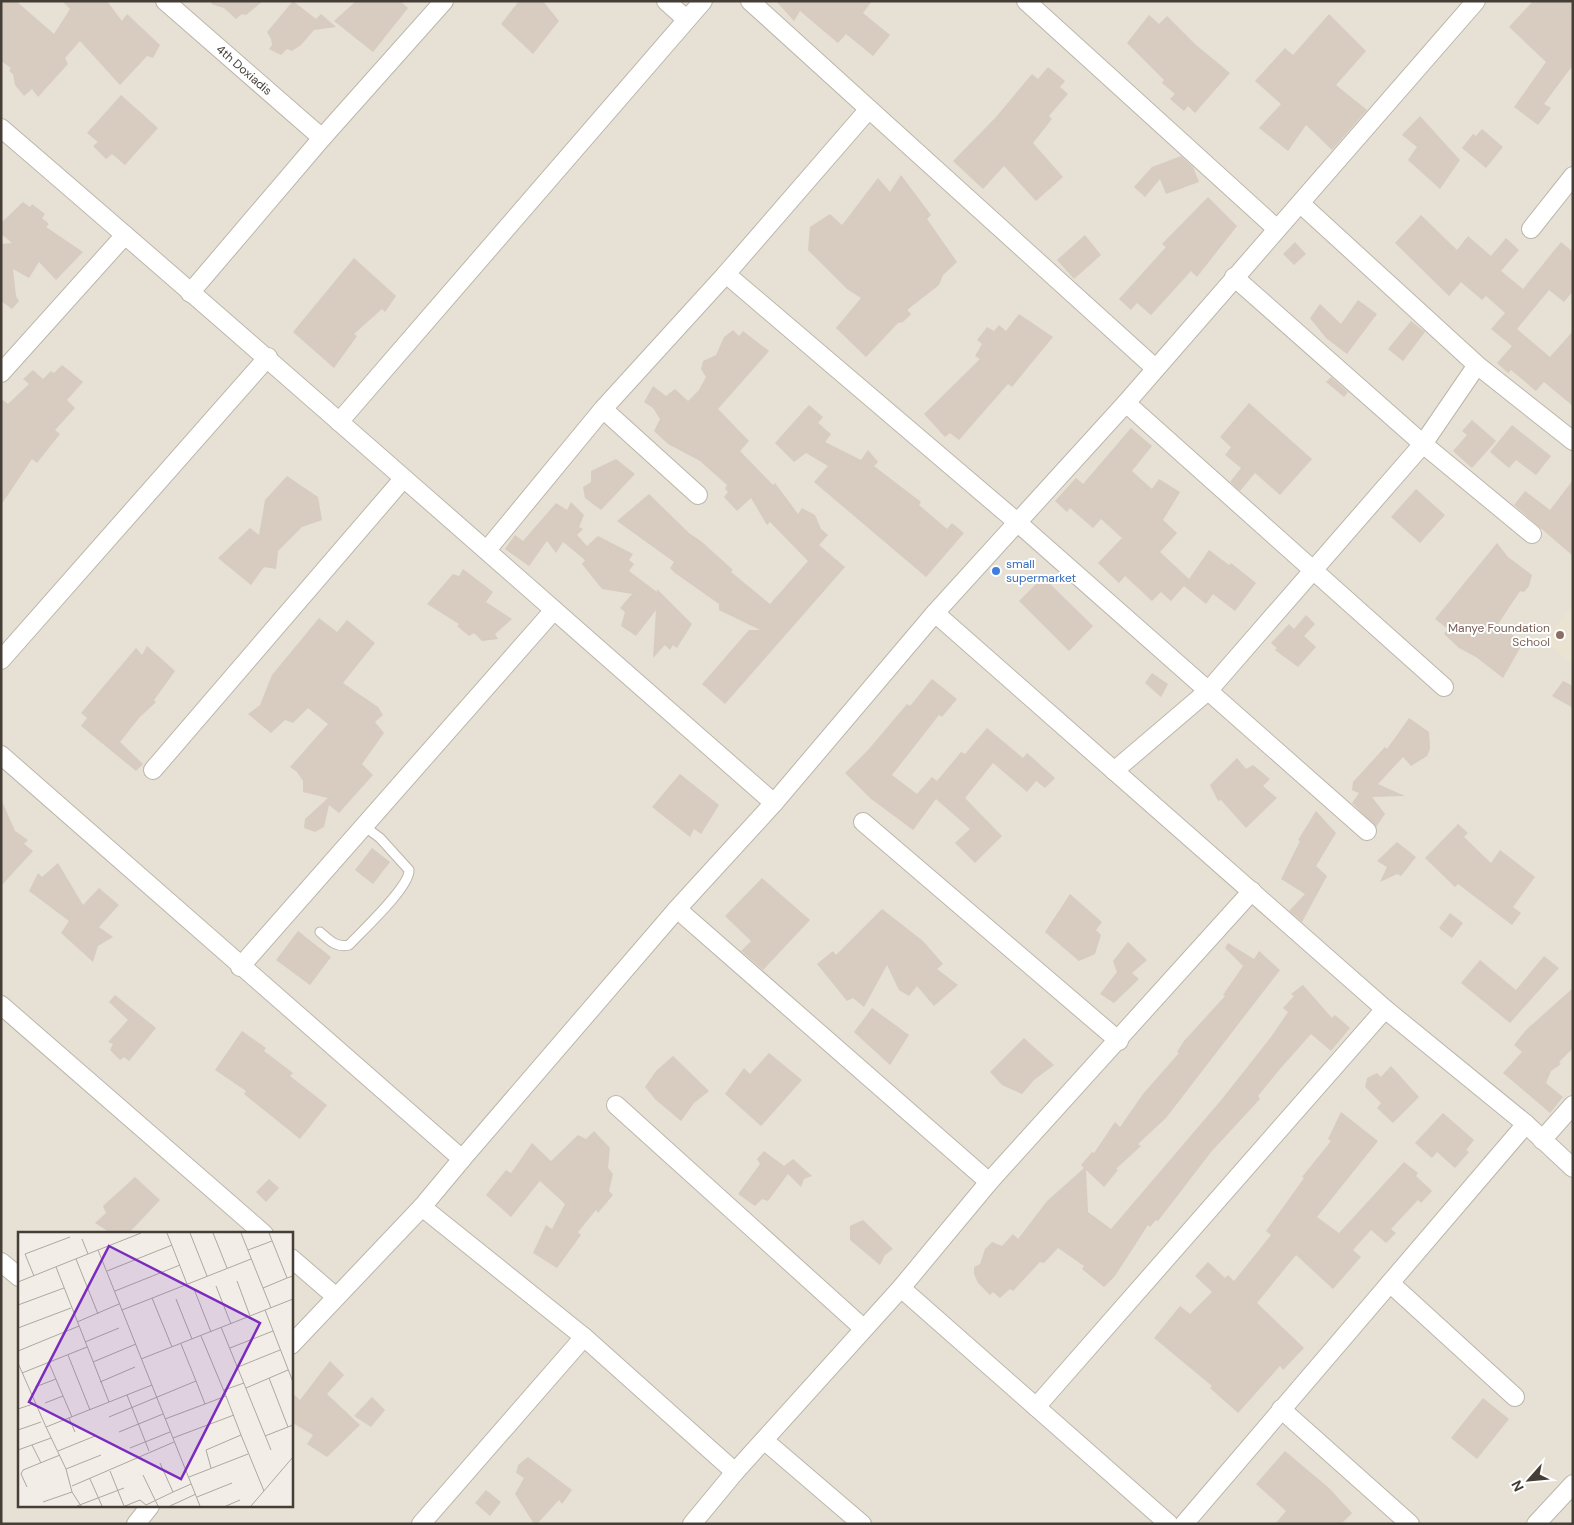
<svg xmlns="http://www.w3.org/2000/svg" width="1574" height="1525" font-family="'DM Sans',sans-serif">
<rect width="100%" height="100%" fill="#f2eee7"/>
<!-- residential -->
<path fill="#e6e0d5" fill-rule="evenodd" d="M1 1H1573V1524H1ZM19 1234H291V1506H19Z"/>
<!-- education -->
<path fill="#ebe3d1" d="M1573 605 1571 636 1573 665 1544 641Z"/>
<!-- building -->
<g fill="#d7ccbf">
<path d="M1 1H16L54 34 70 9 62 1H107L122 21 127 14 160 45 153 58 147 56 120 85 80 41 65 58 68 64 38 97 32 89 24 96 15 85 13 74 9 71 11 68 1 61Z"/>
<path d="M212 1H263L246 15 242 14 236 19 224 8 211 4Z"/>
<path d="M293 1 316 19 321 14 336 27 314 30 301 45 292 51 287 49 281 55 269 49 272 45 271 39 267 32Z"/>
<path d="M356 1H400L408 8 373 52 334 21Z"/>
<path d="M519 1H543L559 21 533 54 501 24Z"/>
<path d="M776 1H872L863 13 890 35 873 56 846 34 838 43 800 11 794 21Z"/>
<path d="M1533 1H1573V65L1544 104 1551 108 1538 125 1514 107 1546 62 1509 27Z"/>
<path d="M1329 14 1366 51 1336 85 1367 110 1332 150 1306 125 1288 151 1259 128 1281 104 1255 81 1285 48 1293 55Z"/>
<path d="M1149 15 1159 24 1167 16 1196 45 1230 73 1195 113 1188 106 1184 111 1170 99 1175 94 1162 83 1164 80 1127 43Z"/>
<path d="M1048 67 1065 81 1060 87 1068 94 1049 116 1052 119 1033 143 1063 177 1036 201 1004 166 983 189 953 161 996 117 1032 74 1038 79Z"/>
<path d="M121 95 158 128 125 165 112 154 106 159 93 146 98 142 87 133Z"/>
<path d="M1420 116 1460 160 1440 189 1408 160 1417 147 1402 135Z"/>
<path d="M1482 129 1503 147 1486 168 1462 148 1473 134 1476 136Z"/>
<path d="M1181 156 1193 167 1199 182 1166 194 1160 179 1145 197 1134 187 1152 167Z"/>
<path d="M901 175 931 215 927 219 957 262 943 275 939 285 907 310 911 314 903 322 898 323 866 357 836 328 861 298 847 289 808 250 810 227 830 214 842 225 878 178 890 192Z"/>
<path d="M1208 197 1237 226 1197 277 1191 271 1151 315 1137 303 1131 310 1119 299 1166 247 1162 244Z"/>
<path d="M23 202 30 207 32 204 45 214 42 218 49 224 46 227 83 252 56 280 39 262 29 278 13 269 16 296 19 301 12 309 1 301V244L12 243 1 234V223Z"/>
<path d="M1421 215 1457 250 1468 236 1491 256 1506 238 1519 250 1501 271 1523 289 1561 242 1573 252V291L1564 302 1549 290 1517 329 1550 357 1573 331V406L1544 382 1536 391 1511 370 1508 373 1497 363 1512 346 1491 329 1505 313 1486 296 1482 300 1461 282 1449 296 1395 243Z"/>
<path d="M1085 235 1101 255 1074 279 1057 260Z"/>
<path d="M1295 242 1306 254 1294 265 1283 254Z"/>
<path d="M354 258 396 296 385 312 382 309 354 334 357 336 334 368 293 332Z"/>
<path d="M1358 300 1377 314 1347 354 1326 338 1310 318 1320 304 1341 324Z"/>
<path d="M1019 314 1053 337 1012 387 1008 384 959 440 950 433 945 437 924 414 980 359 975 356 982 344 977 340 987 327 994 331 999 325 1006 331Z"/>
<path d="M1411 321 1425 332 1403 361 1388 349Z"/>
<path d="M733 330 739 336 743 331 769 351 718 409 749 441 740 451 773 485 775 483 798 514 802 508 815 515 821 529 828 535 819 545 845 567 725 704 702 684 749 630H760L719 610V604L675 573 670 568 674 562 617 521 649 494 689 533 702 542 733 570 731 572 770 604 808 561 770 522 767 525 751 498 737 511 724 497 728 492 725 489 727 485 700 461 668 444 654 431 660 419 653 408 644 402 653 386 666 396 675 389 688 401 699 390 706 377 701 369 703 361 716 355 724 337Z"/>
<path d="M62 365 83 382 67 400 75 408 55 430 60 434 37 463 32 459 1 505V399L8 404 29 384 23 379 33 370 43 379 51 371 54 373Z"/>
<path d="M1331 377 1348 392 1344 397 1326 382Z"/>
<path d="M1249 403 1312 459 1280 495 1255 473 1240 491 1230 482 1241 468 1225 455 1231 447 1220 437Z"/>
<path d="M809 405 823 417 818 423 831 434 825 442 861 460 868 450 878 462 874 466 921 502 919 505 947 529 952 523 964 533 926 577 814 482 828 466 806 453 794 462 775 443Z"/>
<path d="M1472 420 1496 441 1472 468 1453 451 1467 435 1462 431Z"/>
<path d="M1512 425 1551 456 1536 475 1516 460 1509 468 1490 452Z"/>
<path d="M1131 428 1152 446 1132 471 1152 489 1159 479 1180 492 1163 520 1177 533 1160 552 1189 579 1209 550 1229 565 1231 563 1256 583 1235 611 1213 594 1206 604 1184 586 1171 601 1161 592 1152 601 1125 576 1119 583 1098 563 1122 538 1101 519 1093 528 1070 508 1067 512 1055 501 1076 478 1083 484Z"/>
<path d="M616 459 635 474 601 510 585 498 583 487 591 482V471Z"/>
<path d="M287 476 318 497 322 520 302 527 278 551 276 569 264 567 251 585 218 558 250 528 259 535 265 500Z"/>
<path d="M1573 480V556L1514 505 1525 491 1550 510Z"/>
<path d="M1416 489 1445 515 1420 543 1391 517Z"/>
<path d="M571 502 584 515 579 527 583 529 577 535 587 546 598 536 633 554 629 560 634 564 629 571 657 592V589L692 624 677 648 673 645 670 650 665 645 653 658 656 610 636 636 621 626 625 612 620 608 632 594 602 589 582 564 585 560 563 542 556 553 547 541 529 566 505 549 515 535 523 541 556 503 567 510Z"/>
<path d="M1497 543 1508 557 1532 575 1529 586 1524 592 1520 591 1498 624 1523 643 1503 678 1476 657 1459 648 1444 634 1448 629 1435 619Z"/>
<path d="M463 569 493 592 486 602 512 619 495 634 498 639 482 641 474 633 469 636 457 626 459 624 427 604 453 574 459 576Z"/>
<path d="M1043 577 1093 626 1069 651 1019 601Z"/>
<path d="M1306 615 1315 624 1304 636 1316 647 1298 667 1275 650 1277 648 1271 643 1289 624 1294 629Z"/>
<path d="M319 618 337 632 347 620 375 643 343 683 378 707 383 715 375 722 384 733 362 764 373 775 339 813 329 805 324 827 315 832 304 828 305 819 328 798 303 792V781L297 772 290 767 328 724 308 708 293 723 285 720 271 733 248 714 260 705 272 675Z"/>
<path d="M147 646 175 671 154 700 156 702 139 718 120 742 143 764 136 771 81 726 87 718 81 713 136 648 142 655Z"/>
<path d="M1152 673 1168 684 1161 697 1145 683Z"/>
<path d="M932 679 957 699 942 717 939 715 892 775 917 794 932 777 937 781 961 752 965 754 987 728 1023 758 1027 753 1055 778 1045 788 1036 781 1027 792 993 763 965 798 1002 836 975 863 955 843 970 829 936 799 913 830 870 798 845 773 868 750 907 704 910 706Z"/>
<path d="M1563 681 1573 686V708L1552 696Z"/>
<path d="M1409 718 1429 732 1430 749 1427 756 1411 766 1403 757 1378 784 1405 796 1372 797 1385 814 1376 827 1352 803 1359 793 1352 790 1353 782 1385 747 1387 749Z"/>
<path d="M1237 758 1246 769 1253 765 1270 779 1263 786 1277 798 1246 828 1221 800 1218 801 1210 785Z"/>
<path d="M680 774 719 805 701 834 694 829 690 837 652 807Z"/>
<path d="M1 799 15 831 28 840 24 844 33 851 1 886Z"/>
<path d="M1316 811 1336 833 1316 866 1327 876 1302 922 1289 911 1305 894 1281 879 1300 841 1298 840Z"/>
<path d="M1458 824 1468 833 1464 837 1491 863 1500 850 1535 877 1513 907 1521 913 1512 925 1458 884 1455 887 1425 858Z"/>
<path d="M1397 842 1416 857 1401 876 1397 874 1380 882 1387 867 1377 861Z"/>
<path d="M372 848 390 862 373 884 355 870Z"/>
<path d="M58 863 83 905 99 888 119 905 99 927 113 937 98 946 93 962 61 933 69 921 29 891 38 873 42 877Z"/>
<path d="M762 878 810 920 763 970 741 951 751 941 725 916Z"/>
<path d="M1070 894 1102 922 1096 930 1101 935 1095 954 1079 961 1045 932Z"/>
<path d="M882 909 923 941 943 964 937 969 958 985 934 1006 917 986 909 996 899 990 887 965 864 1007 853 998 847 1001 817 964 833 951 836 955Z"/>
<path d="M1450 913 1463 923 1452 938 1439 928Z"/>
<path d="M298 931 331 957 310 985 276 960Z"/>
<path d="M1128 942 1147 960 1132 973 1139 979 1114 1003 1100 994 1117 972 1113 961Z"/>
<path d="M1228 943 1254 959 1259 951 1280 970 1166 1118 1138 1144 1141 1146 1116 1169 1118 1170 1104 1187 1086 1170 1088 1212 1111 1229 1222 1099 1271 1037 1288 1012 1283 1008 1294 996 1291 994 1303 985 1332 1018 1335 1015 1350 1028 1331 1051 1311 1034 1280 1069 1258 1096 1260 1099 1211 1152 1158 1221 1156 1220 1150 1227 1148 1225 1115 1276 1104 1287 1082 1269 1084 1266 1058 1248 1044 1263 1040 1262 1013 1291 1010 1289 1000 1298 993 1292 990 1295 978 1283 974 1274V1267L980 1264 985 1249 992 1242 1002 1246 1013 1234 1018 1239 1047 1201 1084 1168 1081 1165 1092 1152 1094 1153 1115 1122 1120 1127 1143 1094 1179 1053 1177 1052 1184 1041 1225 996 1223 995 1243 966 1225 948Z"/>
<path d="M1544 956 1559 968 1510 1023 1461 983 1480 960 1516 990Z"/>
<path d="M1573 988V1048L1559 1062 1561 1064 1551 1071 1546 1083 1563 1097 1550 1113 1503 1073 1522 1052 1514 1045 1526 1030Z"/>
<path d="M115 995 156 1028 129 1061 124 1057 120 1060 110 1050 113 1044 108 1042 128 1020 109 1002Z"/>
<path d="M872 1008 909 1035 890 1065 854 1032Z"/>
<path d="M242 1031 266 1048 264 1051 293 1073 290 1076 327 1105 300 1139 244 1094 246 1091 215 1070Z"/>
<path d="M1024 1038 1054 1065 1034 1080 1022 1094 1002 1085 990 1072Z"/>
<path d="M769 1053 802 1080 761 1126 725 1094 744 1068 750 1074Z"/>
<path d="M673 1056 709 1091 694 1103 681 1121 656 1100 645 1087 656 1071Z"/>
<path d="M1391 1066 1419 1097 1393 1123 1377 1108 1381 1103 1365 1087 1367 1078 1377 1073 1381 1077Z"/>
<path d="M1341 1112 1378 1141 1317 1217 1339 1233 1404 1162 1418 1173 1416 1176 1432 1191 1421 1203 1418 1200 1391 1229 1396 1233 1386 1243 1371 1230 1353 1250 1361 1257 1333 1289 1296 1255 1257 1303 1304 1348 1283 1370 1280 1366 1238 1413 1210 1388 1212 1386 1154 1338 1180 1306 1190 1314 1212 1292 1195 1276 1208 1262 1225 1278 1228 1275 1234 1281 1271 1235 1266 1231 1304 1178 1302 1177 1331 1141 1328 1139Z"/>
<path d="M1443 1113 1474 1140 1466 1150 1469 1152 1455 1168 1437 1152 1432 1158 1415 1143Z"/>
<path d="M594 1131 610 1148 608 1168 613 1174 609 1191 613 1195 598 1213 596 1210 578 1232 581 1235 557 1268 533 1253 546 1225 552 1229 565 1204 540 1181 511 1217 486 1195 506 1170 511 1173 532 1143 551 1161 578 1135 586 1139Z"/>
<path d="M764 1151 784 1166 793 1159 812 1176 804 1179 801 1187 788 1174 768 1201 762 1199 755 1206 738 1194 760 1164 757 1159Z"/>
<path d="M135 1177 160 1200 128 1234H112L95 1223 106 1213 103 1206Z"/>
<path d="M269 1179 279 1188 266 1202 256 1192Z"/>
<path d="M863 1220 893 1249 885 1255 880 1265 850 1240V1226Z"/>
<path d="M330 1361 344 1375 327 1394 360 1425 327 1457 307 1444 313 1435 291 1422V1392L300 1400Z"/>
<path d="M372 1397 385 1410 371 1427 354 1416Z"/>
<path d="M1483 1398 1509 1419 1477 1459 1451 1438Z"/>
<path d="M1285 1451 1329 1488 1352 1513 1341 1524H1275L1286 1511 1256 1484Z"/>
<path d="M528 1457 572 1490 562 1504 559 1500 537 1524H534L515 1494 524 1478 516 1473 518 1465Z"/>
<path d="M486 1490 501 1502 490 1516 475 1503Z"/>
</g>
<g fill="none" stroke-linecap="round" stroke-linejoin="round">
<!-- service casing -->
<g stroke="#bdb6aa" stroke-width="11">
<path id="service" d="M320 932C329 940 336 948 349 945 362 931 410 887 409 870L380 838 364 826"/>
</g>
<!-- minor casing -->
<g stroke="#bdb6aa" stroke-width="20">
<g id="minor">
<path id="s1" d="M165 1 322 138"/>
<path d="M666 1 686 19"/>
<path d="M750 1 869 109"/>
<path d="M1026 1 1277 229"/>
<path d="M1 128C261 351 517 578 774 803"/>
<path d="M1301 204 1477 365 1573 441"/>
<path d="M1531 229 1573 176"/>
<path d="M1234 277 1423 444 1532 534"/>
<path d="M190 293 322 138 444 1"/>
<path d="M1155 368 869 109 726 274 1017 522 1367 831"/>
<path d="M1 373 125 235"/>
<path d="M1126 403 1444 687"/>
<path d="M603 409 698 495"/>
<path d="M339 422 703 1"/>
<path d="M487 550 603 409 726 274"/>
<path d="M935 613 1385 1009 1526 1124 1573 1168"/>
<path d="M1 660 268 357"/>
<path d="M1 755 462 1159 677 909 774 803 935 613 1126 403 1476 1"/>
<path d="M153 770 403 479"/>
<path d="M1114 771 1209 690 1423 444 1477 365"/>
<path d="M863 822 1119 1041"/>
<path d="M677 909 989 1182"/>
<path d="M240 967 554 610"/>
<path d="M1 1005 264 1234"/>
<path d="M616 1105 863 1328"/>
<path d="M1542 1140 1573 1105"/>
<path d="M422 1207 584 1337 735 1472"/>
<path d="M291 1258 335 1296"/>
<path d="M1 1262 19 1277"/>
<path d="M1390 1283 1515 1397"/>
<path d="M901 1288 1169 1524"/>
<path d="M291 1345 422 1207 462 1159"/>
<path d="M1036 1407 1385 1009"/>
<path d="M1281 1409 1410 1524"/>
<path d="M765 1441 862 1524"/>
<path d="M136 1524 150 1506"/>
<path d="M421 1524 584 1337"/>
<path d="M692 1524 735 1472 901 1288 989 1182 1252 891"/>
<path d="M1184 1524 1526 1124"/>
<path d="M1536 1524 1573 1484"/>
</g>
</g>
<!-- service -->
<use href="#service" stroke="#fff" stroke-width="9"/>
<!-- minor -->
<use href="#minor" stroke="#fff" stroke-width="18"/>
</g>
<!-- markers -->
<circle fill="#3f7fe0" stroke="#fff" stroke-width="2" cx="996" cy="571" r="5"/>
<circle fill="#8d6e63" stroke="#fff" stroke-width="2" cx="1560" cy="635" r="5"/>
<g text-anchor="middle" stroke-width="4" stroke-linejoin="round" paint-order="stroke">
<!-- street labels -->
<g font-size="12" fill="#453e36" stroke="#fff">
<text dy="4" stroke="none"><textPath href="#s1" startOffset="105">4th Doxiadis</textPath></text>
</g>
<!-- shop labels -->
<g font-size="12" fill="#366cbe" stroke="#fff" text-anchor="start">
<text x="1006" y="568">small<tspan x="1006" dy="14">supermarket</tspan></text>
</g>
<!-- education labels -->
<g font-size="12" fill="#785e54" stroke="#fff" text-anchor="end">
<text x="1550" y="632">Manye Foundation<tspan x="1550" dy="14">School</tspan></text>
</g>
</g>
<!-- overview -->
<g transform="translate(18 1232)">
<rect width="275" height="275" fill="#f2eee7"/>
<path fill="none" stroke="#ada8a0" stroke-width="1" d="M149 1 169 52M172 1 189 44M195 1 209 36M223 1 253 76M251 1 269 46 275 44M80 18 104 78M230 18 254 9M70 22 123 1M58 27 80 82M38 35 91 170M89 39 154 13M16 44 7 22 52 5M219 49 232 84M0 50 70 22 64 7M198 54 213 92M245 56 269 46M176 57 193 100M97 59 162 33M134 66 154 115M158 67 174 107M0 73 46 56M247 78 275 150M59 90 101 72M203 95 253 218M0 96 53 76M183 104 208 164M67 110 101 96M163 112 178 149M212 116 255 99M0 119 61 94M50 123 72 178M123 127 275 67M75 130 118 112M0 131 28 195M31 131 54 185M220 135 262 118M4 141 69 115M251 146 270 195M82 150 117 135M17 155 38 147M228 156 270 138M206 158 226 151M109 163 131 219M27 171 45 164M187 172 208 164 223 203 188 218 193 236M0 177 15 172M91 185 178 149 187 172 147 187M51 186 57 200M0 198 23 190M101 200 145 182M223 203 246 259M247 204 275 193M155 206 216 183M14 213 23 231M112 216 152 200M0 218 33 206M40 219 77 204M142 231 155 260 173 252M48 237 83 223M92 239 106 274M125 243 140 274M171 245 230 222M72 247 84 274M54 254 156 210M9 255 3 242 5 238 42 223M179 265 214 251M25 270 54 260M59 274 106 256M63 274 54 260 48 237 28 195 134 153M107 274 122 268 128 273 155 260M152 274 178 262M182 274 104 78 233 27M208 274 222 268M233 274 275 225"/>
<path fill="#7b2cbf" fill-opacity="0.15" stroke="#7b2cbf" stroke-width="2.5" d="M91 14 242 91 163 247 11 170Z"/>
<rect width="275" height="275" fill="none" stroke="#453e36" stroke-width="2.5"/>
</g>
<!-- border -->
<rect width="1574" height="1525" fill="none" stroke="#453e36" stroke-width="5"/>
<!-- north arrow -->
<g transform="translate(1529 1480) rotate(243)" stroke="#ffffff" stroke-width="4" paint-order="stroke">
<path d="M0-4L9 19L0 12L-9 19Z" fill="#453e36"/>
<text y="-8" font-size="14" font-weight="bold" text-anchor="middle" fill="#453e36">N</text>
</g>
</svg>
